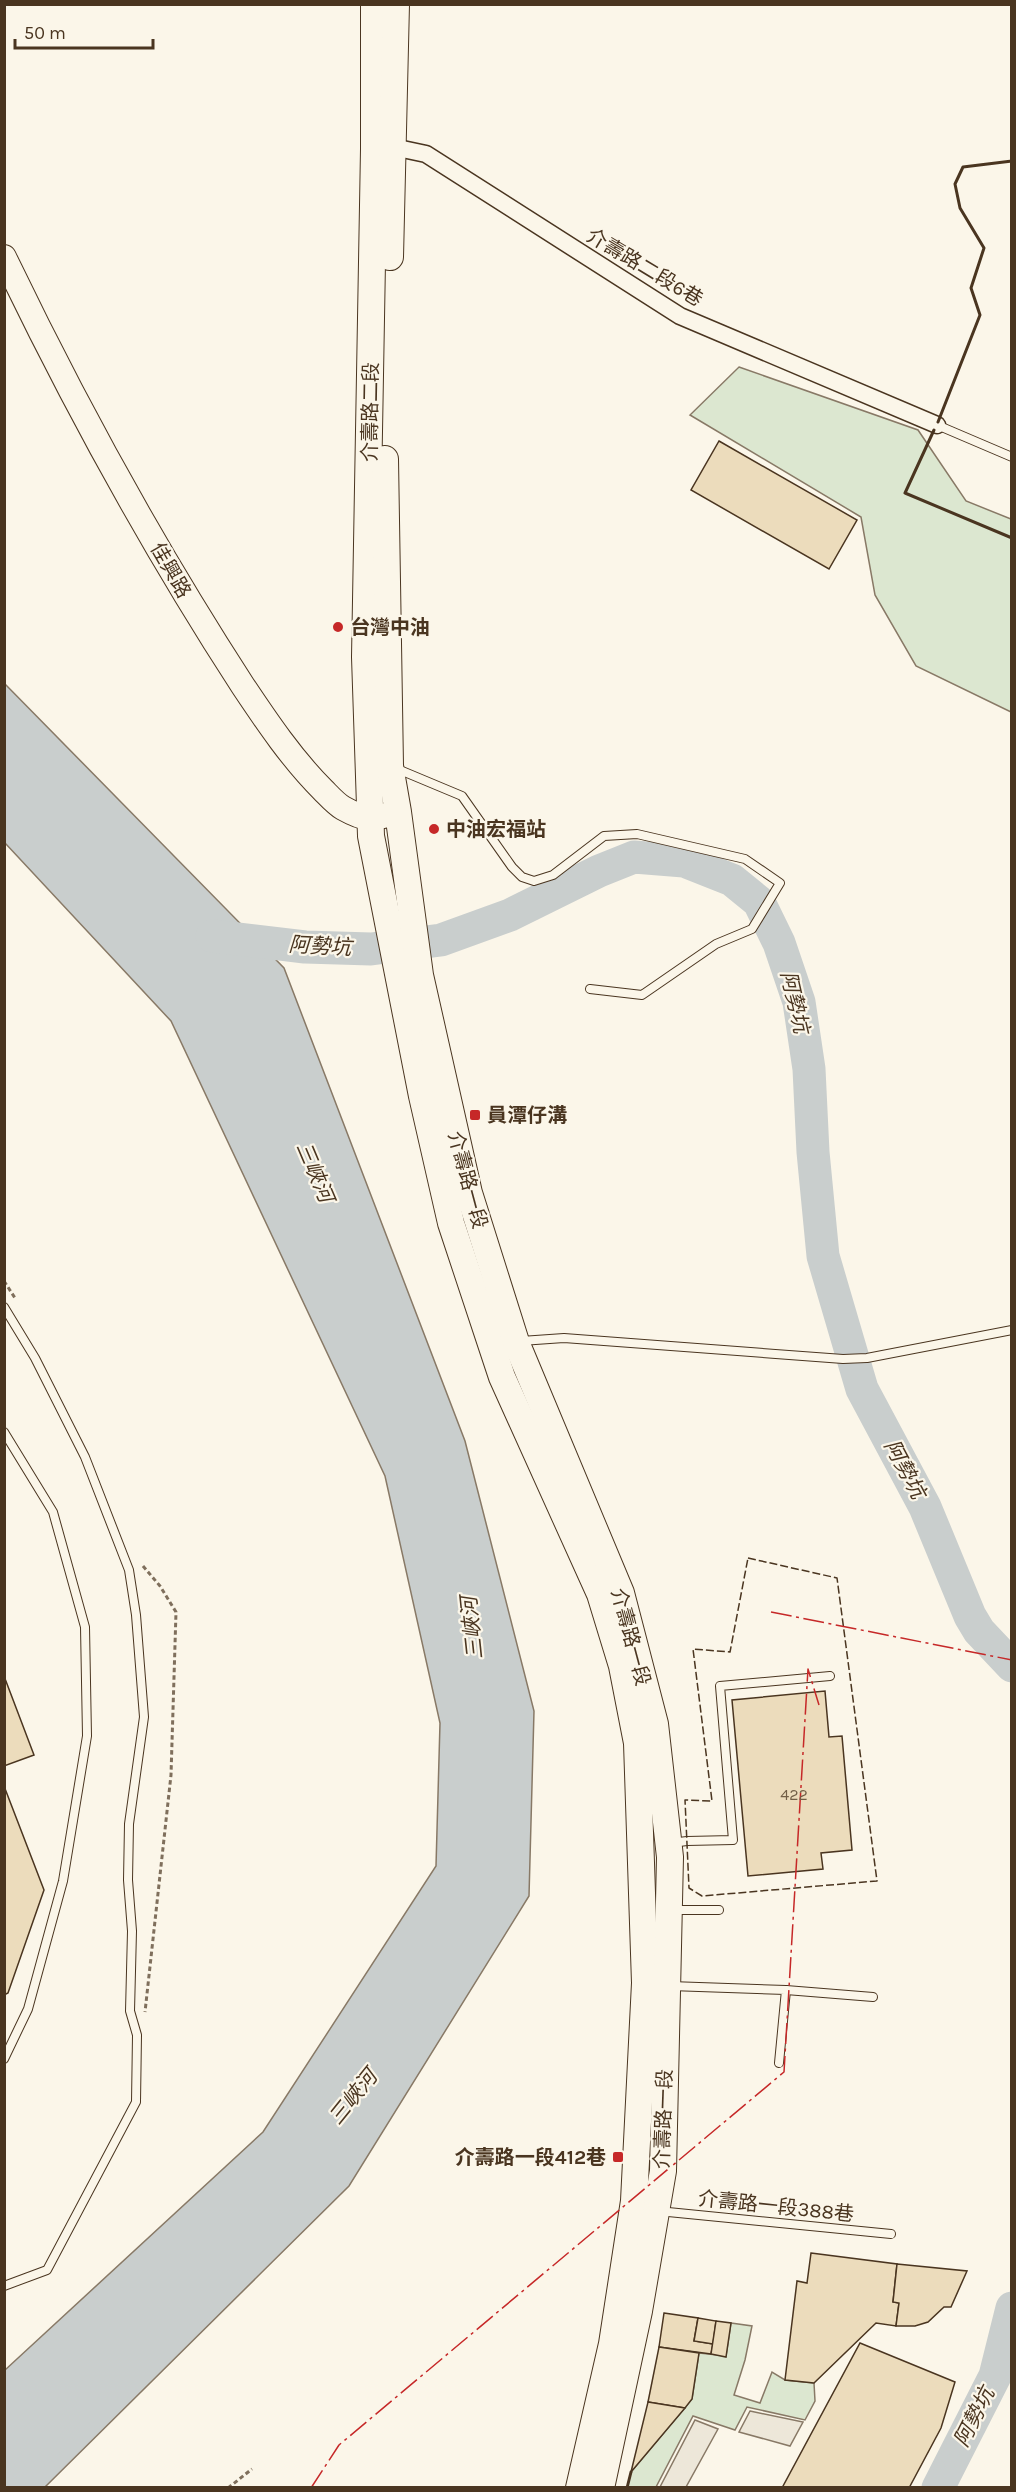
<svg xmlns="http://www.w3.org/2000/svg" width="1016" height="2492" font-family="Karla,'Noto Sans TC',sans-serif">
<rect width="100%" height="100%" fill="#fbf6e9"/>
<!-- green -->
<g fill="#dce7d0" stroke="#887966" stroke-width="1.5">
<path d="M739 367 918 430 966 501 1011 519V712L916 666 875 595 861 517 690 415Z"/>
<path d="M731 2323 752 2326 745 2360 734 2395 760 2403 772 2372 785 2380 814 2383 815 2401 805 2420 747 2407 735 2430 693 2416 656 2487 627 2488 631 2472 692 2399 699 2353 726 2356Z"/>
</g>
<!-- parking -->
<g fill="#ede7d9" stroke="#887966" stroke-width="1.5">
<path d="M750 2411 803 2422 790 2446 739 2432Z"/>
<path d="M695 2420 718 2429 686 2487H660Z"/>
</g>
<!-- water -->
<path fill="#c9cecd" stroke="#887966" stroke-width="1.5" d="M5 684 284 968 465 1441 534 1711 529 1896 349 2186 44 2488 5 2487V2370L263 2132 436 1866 440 1723 385 1476 171 1021 5 843Z"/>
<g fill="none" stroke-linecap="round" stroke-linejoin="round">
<!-- river -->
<g stroke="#c9cecd" stroke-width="33">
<path d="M212 936 305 947 371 949 441 940 510 915 599 871 634 857 684 861 732 880 759 902 779 943 799 1002 809 1069 813 1152 823 1256 862 1389 925 1507 970 1616 979 1631 1012 1666"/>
<path d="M938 2488 995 2376 1012 2308"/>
</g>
</g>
<!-- building -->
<g fill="#ecdcbc" stroke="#4a3520" stroke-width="1.5">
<path d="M719 441 857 520 829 569 691 490Z"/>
<path d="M4 1676 34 1755 4 1766Z"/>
<path d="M825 1691 829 1737 842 1736 852 1850 821 1853 823 1869 748 1876 732 1700Z"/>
<path d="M4 1786 44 1890 8 1993 4 1995Z"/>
<path d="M811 2253 897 2264 893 2302 899 2303 896 2326 876 2323 814 2383 785 2380 797 2281 807 2283Z"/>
<path d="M897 2264 967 2271 951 2307H944L928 2322 915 2326H896L899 2303 893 2302Z"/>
<path d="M664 2313 698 2318 694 2341 713 2344 711 2354 659 2347Z"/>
<path d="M698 2318 716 2321 713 2344 694 2341Z"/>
<path d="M716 2321 731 2323 726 2357 711 2354Z"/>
<path d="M860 2343 955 2382 941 2428 909 2488H782Z"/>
<path d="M659 2347 699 2353 692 2399 685 2408 648 2402Z"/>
<path d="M648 2402 685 2408 631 2472Z"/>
</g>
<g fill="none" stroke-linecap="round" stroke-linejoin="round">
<!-- lane casing -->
<g stroke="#4a3520" stroke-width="10">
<g id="lane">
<path d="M937 425 1012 457"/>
<path d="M395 768 462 796 512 867 522 877 534 881 553 875 604 836 637 834 745 859 780 883 752 929 716 944 642 995 590 989"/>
<path d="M4 1307 35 1358 85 1457 129 1570 136 1615 144 1717 129 1824 128 1880 132 1931 130 2011 137 2035 136 2102 47 2270 4 2286"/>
<path d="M521 1341 564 1338 843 1359 867 1358 1012 1330"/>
<path d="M4 1432 53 1512 85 1627 87 1736 63 1881 28 2009 4 2059"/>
<path d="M671 1843 687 1841 733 1840 720 1686 830 1676"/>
<path d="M671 1910H719"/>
<path d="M670 1986 786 1990 779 2063"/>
<path d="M786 1990 873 1997"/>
<path d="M658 2211 891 2234"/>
</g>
</g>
<!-- street casing -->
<g stroke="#4a3520" stroke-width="19">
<path id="street" d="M384 148 393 147 426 154 680 316 937 425"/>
</g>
<!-- secondary casing -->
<g stroke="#4a3520" stroke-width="26">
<path id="secondary" d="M4 257C75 405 154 549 243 686 267 722 292 759 323 790 329 796 336 804 343 808 368 822 372 819 398 812"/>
</g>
<!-- primary casing -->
<g stroke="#4a3520" stroke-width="28">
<g id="primary">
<path d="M374 4V149L365 657 371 836 422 1096 451 1223 502 1377 600 1594 622 1666 637 1743 645 1983 634 2201 612 2344 579 2488"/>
<path d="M390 257 396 4"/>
<path d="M385 459 390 766 398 812 420 975 469 1193 516 1342 621 1593 655 1724 670 1857 663 2171 639 2311 601 2488"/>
</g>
</g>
<!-- path -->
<g stroke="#7f6f5c" stroke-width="3" stroke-dasharray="4.5 3" stroke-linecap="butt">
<path d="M4 1281 15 1298"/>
<path d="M143 1566 160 1586 176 1612 171 1775 145 2012"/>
<path d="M228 2488 252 2469"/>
</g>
<!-- lane -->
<use href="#lane" stroke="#fbf6e9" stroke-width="8"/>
<!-- street -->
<use href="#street" stroke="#fbf6e9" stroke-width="16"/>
<!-- secondary -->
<use href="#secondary" stroke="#fbf6e9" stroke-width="24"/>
<!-- primary -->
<use href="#primary" stroke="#fbf6e9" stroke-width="26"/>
<!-- fence -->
<path stroke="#4a3520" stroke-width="1.5" stroke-dasharray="8 3" stroke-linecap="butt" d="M748 1558 837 1578 877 1881 702 1896 689 1888 685 1800 712 1801 693 1649 730 1652Z"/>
<!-- wall -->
<g stroke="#4a3520" stroke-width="3">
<path d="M938 422 980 315 971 288 984 248 960 208 955 184 963 167 1012 161"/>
<path d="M934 430 905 493 1012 538"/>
<path d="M627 2488 631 2472"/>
</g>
<!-- power -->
<g stroke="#c62828" stroke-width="1.5" stroke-dasharray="21 4.5 3 4.5" stroke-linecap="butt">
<path d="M771 1612 1012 1660"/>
<path d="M311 2488 339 2445 784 2072 808 1669 819 1705"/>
</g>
</g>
<!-- markers -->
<g fill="#c62828" stroke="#fbf6e9" stroke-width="2">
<circle cx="338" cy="627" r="6"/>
<circle cx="434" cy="829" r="6"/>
<rect x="469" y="1109" width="12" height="12" rx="3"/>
<rect x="612" y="2151" width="12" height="12" rx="3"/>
</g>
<g text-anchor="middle" stroke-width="4.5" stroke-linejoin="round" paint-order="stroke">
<!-- number labels -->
<g font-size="16" fill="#725f47">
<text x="794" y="1800">422</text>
</g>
<!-- street labels -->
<g font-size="20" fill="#4a3520" stroke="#fbf6e9">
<text transform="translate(645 267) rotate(31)" y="7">介壽路二段6巷</text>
<text transform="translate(370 412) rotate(-89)" y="7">介壽路二段</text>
<text transform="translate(171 570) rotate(60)" y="7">佳興路</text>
<text transform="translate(468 1180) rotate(75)" y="7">介壽路一段</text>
<text transform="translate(631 1637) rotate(75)" y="7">介壽路一段</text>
<text transform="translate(663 2119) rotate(-88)" y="7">介壽路一段</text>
<text transform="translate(776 2206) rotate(6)" y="7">介壽路一段388巷</text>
</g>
<!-- poi labels -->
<g font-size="20" font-weight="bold" fill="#4a3520" stroke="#fbf6e9" text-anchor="start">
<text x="350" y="634">台灣中油</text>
<text x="446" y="836">中油宏福站</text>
<text x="487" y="1122">員潭仔溝</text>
<text x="606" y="2164" text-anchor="end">介壽路一段412巷</text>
</g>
<!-- water labels -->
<g font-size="21" font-style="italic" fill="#4a3520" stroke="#fbf6e9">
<text transform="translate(320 946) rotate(3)" y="7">阿勢坑</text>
<text transform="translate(795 1002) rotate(77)" y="7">阿勢坑</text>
<text transform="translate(315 1172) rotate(67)" y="7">三峽河</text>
<text transform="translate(905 1469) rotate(62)" y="7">阿勢坑</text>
<text transform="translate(472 1628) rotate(-96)" y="7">三峽河</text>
<text transform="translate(353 2097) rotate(-51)" y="7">三峽河</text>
<text transform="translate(974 2417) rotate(-63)" y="7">阿勢坑</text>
</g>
</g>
<!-- border -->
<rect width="1016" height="2492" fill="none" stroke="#4a3520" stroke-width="12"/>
<!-- scale -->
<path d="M15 39v9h138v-9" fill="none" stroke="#4a3520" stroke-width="3"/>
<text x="24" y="39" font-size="18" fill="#4a3520" stroke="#fbf6e9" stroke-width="4.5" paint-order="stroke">50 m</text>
</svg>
